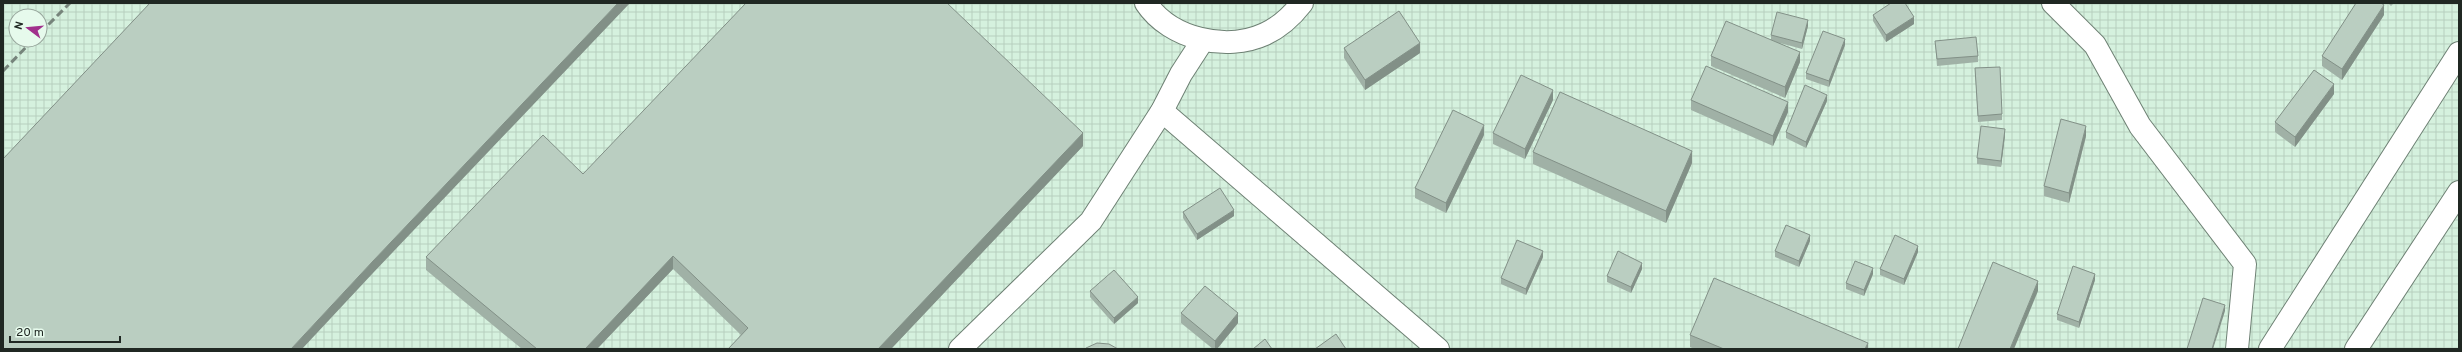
<svg xmlns="http://www.w3.org/2000/svg" width="2462" height="352" font-family="Overpass,sans-serif">
<defs>
<pattern id="industrial-grid" width="8" height="8" patternUnits="userSpaceOnUse"><rect width="8" height="8" fill="#d5f1de"/><path d="M0 4h8M4 0v8" fill="none" stroke="#b7cfbe"/></pattern>
</defs>
<rect width="100%" height="100%" fill="#e6faec"/>
<!-- industrial -->
<path fill="url(#industrial-grid)" fill-rule="evenodd" d="M3 3H2459V349H3ZM16 16H40V40H16Z"/>
<g fill="none" stroke-linecap="round" stroke-linejoin="round">
<!-- minor casing -->
<g stroke="#6e8174" stroke-width="24">
<g id="minor">
<path d="M1146 3C1170 39 1226 52 1265 34 1280 27 1292 16 1302 3"/>
<path d="M2053 3 2095 45 2140 126 2245 264 2237 349"/>
<path d="M1162 111 1438 349"/>
<path d="M960 349 1091 221 1162 111 1181 74 1203 40"/>
<path d="M2270 349 2459 53"/>
<path d="M2356 349 2459 192"/>
</g>
</g>
<!-- minor -->
<use href="#minor" stroke="#fff" stroke-width="22"/>
<!-- rail -->
<g stroke="#76847b" stroke-width="3" stroke-dasharray="8 4" stroke-linecap="butt">
<path d="M40 33 70 3"/>
<path d="M3 71 33 40"/>
</g>
</g>
<!-- wall -->
<g fill="#a0b1a6">
<path d="M2388 3H2394L2391 6Z"/>
<path d="M1873 15 1914 24 1886 42 1873 21Z"/>
<path d="M2384 15 2342 80 2322 66V56Z"/>
<path d="M1808 26 1802 49 1780 43 1800 62 1785 98 1711 66V56L1771 40V35Z"/>
<path d="M1935 41 1978 56V62L1937 66Z"/>
<path d="M1845 45 1829 87 1806 79V73Z"/>
<path d="M1344 48 1420 53 1365 90 1344 58Z"/>
<path d="M1975 68 2002 114V120L1978 122Z"/>
<path d="M2334 94 2295 147 2275 132V122Z"/>
<path d="M1553 100 1525 159 1493 144V133Z"/>
<path d="M1691 100 1788 112 1773 146 1691 110Z"/>
<path d="M1827 101 1806 148 1786 138V132Z"/>
<path d="M1484 135 1446 213 1415 198V188Z"/>
<path d="M2005 135 2001 167 1977 164V158Z"/>
<path d="M2086 136 2069 203 2044 196V186Z"/>
<path d="M1083 146 891 349H728L741 335 673 269 597 349H522L426 270V257L583 174Z"/>
<path d="M1533 152 1692 163 1666 223 1533 164Z"/>
<path d="M1183 212 1234 216 1197 240 1183 218Z"/>
<path d="M1810 241 1799 267 1775 257V251Z"/>
<path d="M1918 252 1904 285 1880 275V269Z"/>
<path d="M1543 257 1526 295 1501 284V278Z"/>
<path d="M1642 269 1631 293 1607 282V276Z"/>
<path d="M1873 274 1864 296 1846 289V283Z"/>
<path d="M2095 280 2079 328 2057 320V314Z"/>
<path d="M1090 291 1138 303 1114 324 1090 297Z"/>
<path d="M1181 313 1238 323 1217 349H1213L1181 323Z"/>
<path d="M1690 335 1868 349H1695L1690 347Z"/>
</g>
<!-- shaded-wall -->
<g fill="#829087">
<path d="M618 3H630L373 273 302 349H291L373 261Z"/>
<path d="M2384 5V15L2342 80V69Z"/>
<path d="M1914 17V24L1886 42V35Z"/>
<path d="M1808 20V26L1802 49V43Z"/>
<path d="M1845 39V45L1829 87V81Z"/>
<path d="M1420 43V53L1365 90V80Z"/>
<path d="M1800 52V62L1785 98V87Z"/>
<path d="M2334 84V94L2295 147V137Z"/>
<path d="M1553 90V100L1525 159V149Z"/>
<path d="M1827 95V101L1806 148V142Z"/>
<path d="M1788 102V112L1773 146V136Z"/>
<path d="M1484 125V135L1446 213V203Z"/>
<path d="M2086 126V136L2069 203V193Z"/>
<path d="M2005 129V135L2001 167V161Z"/>
<path d="M1083 133V146L891 349H878Z"/>
<path d="M1692 151V163L1666 223V211Z"/>
<path d="M1234 210V216L1197 240V234Z"/>
<path d="M1810 235V241L1799 267V261Z"/>
<path d="M1918 246V252L1904 285V279Z"/>
<path d="M1543 251V257L1526 295V289Z"/>
<path d="M673 256V269L597 349H586V348Z"/>
<path d="M1642 263V269L1631 293V287Z"/>
<path d="M1873 268V274L1864 296V290Z"/>
<path d="M2095 274V280L2079 328V322Z"/>
<path d="M2038 281V291L2014 349H2010Z"/>
<path d="M1138 297V303L1114 324V318Z"/>
<path d="M2225 305V311L2213 349H2212Z"/>
<path d="M1238 313V323L1217 349H1215V341Z"/>
<path d="M1868 343V349H1865Z"/>
</g>
<!-- building -->
<g fill="#bacec1" stroke="#829087">
<path d="M150 3H618L373 261 291 349H3V159Z"/>
<path d="M746 3H947L1083 133 878 349H728L748 328 673 256 586 348 587 349H537L426 257 543 135 583 174Z"/>
<path d="M1891 3H1905L1914 17 1886 35 1873 15Z"/>
<path d="M2356 3H2381L2384 5 2342 69 2322 56Z"/>
<path d="M1399 11 1420 43 1365 80 1344 48Z"/>
<path d="M1777 12 1808 20 1802 43 1771 35Z"/>
<path d="M1726 21 1800 52 1785 87 1711 56Z"/>
<path d="M1823 31 1845 39 1829 81 1806 73Z"/>
<path d="M1976 37 1978 56 1937 59 1935 41Z"/>
<path d="M1706 66 1788 102 1773 136 1691 100Z"/>
<path d="M2000 67 2002 114 1978 116 1975 68Z"/>
<path d="M2314 70 2334 84 2295 137 2275 122Z"/>
<path d="M1521 75 1553 90 1525 149 1493 133Z"/>
<path d="M1805 85 1827 95 1806 142 1786 132Z"/>
<path d="M1560 92 1692 151 1666 211 1533 152Z"/>
<path d="M1453 110 1484 125 1446 203 1415 188Z"/>
<path d="M2061 119 2086 126 2069 193 2044 186Z"/>
<path d="M1981 126 2005 129 2001 161 1977 158Z"/>
<path d="M1220 188 1234 210 1197 234 1183 212Z"/>
<path d="M1786 225 1810 235 1799 261 1775 251Z"/>
<path d="M1895 235 1918 246 1904 279 1880 269Z"/>
<path d="M1517 240 1543 251 1526 289 1501 278Z"/>
<path d="M1618 251 1642 263 1631 287 1607 276Z"/>
<path d="M1855 261 1873 268 1864 290 1846 283Z"/>
<path d="M1993 262 2038 281 2010 349H1958Z"/>
<path d="M2073 266 2095 274 2079 322 2057 314Z"/>
<path d="M1114 270 1138 297 1114 318 1090 291Z"/>
<path d="M1714 278 1868 343 1865 349H1724L1690 335Z"/>
<path d="M1205 286 1238 313 1215 341 1181 313Z"/>
<path d="M2203 298 2225 305 2212 349H2187Z"/>
<path d="M1336 334 1346 349H1315Z"/>
<path d="M1265 339 1272 349H1253Z"/>
<path d="M1097 343 1109 344 1118 349H1085L1086 348Z"/>
</g>
<!-- border -->
<rect width="2462" height="352" fill="none" stroke="#202823" stroke-width="8"/>
<!-- north arrow -->
<g transform="translate(28 28) rotate(286)"><circle r="19" fill="#e6faec" stroke="#97a69c"/>
<path d="M0-3L7 15L0 10L-7 15Z" fill="#a1308c"/>
<text y="-6" font-size="11" font-weight="bold" text-anchor="middle" fill="#202823">N</text>
</g>
<!-- scale -->
<path d="M10 336v6h110v-6" fill="none" stroke="#202823" stroke-width="2"/>
<text x="16" y="336" font-size="12" fill="#202823" stroke="#e6faec" stroke-width="3" paint-order="stroke">20 m</text>
</svg>
